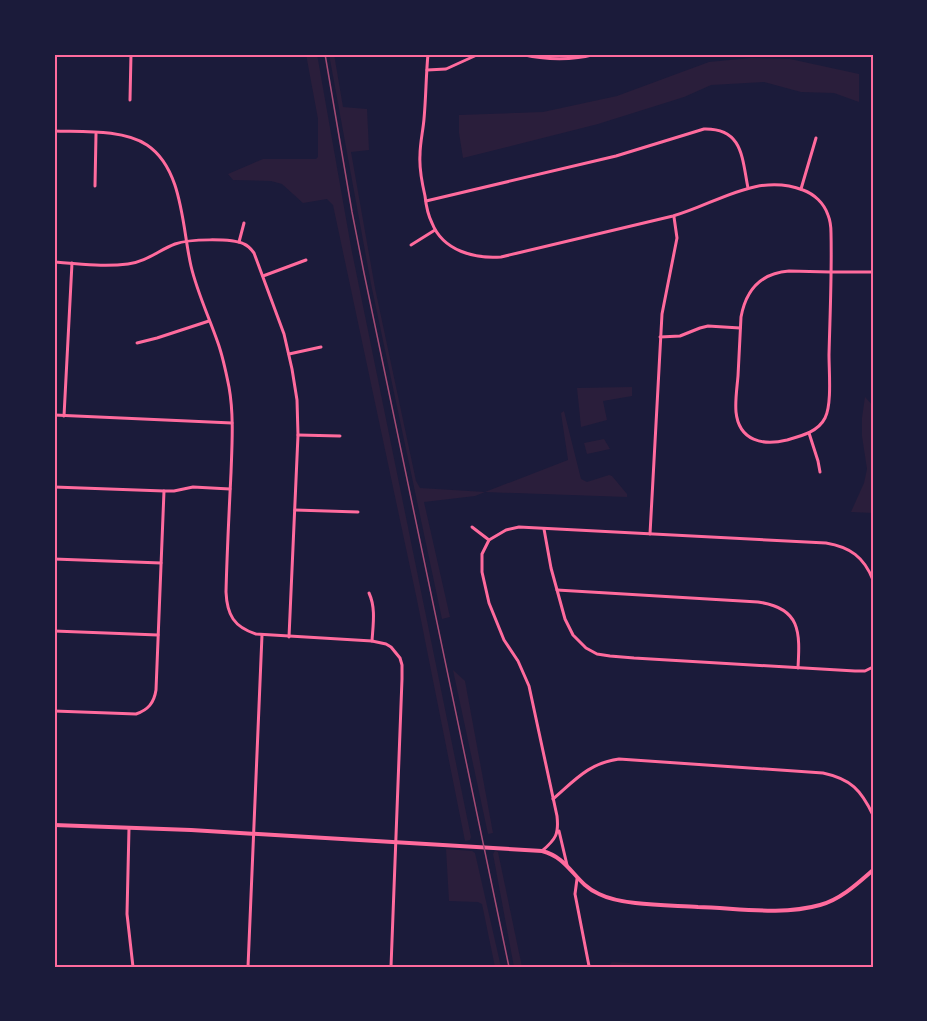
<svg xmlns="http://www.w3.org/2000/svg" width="927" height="1021" font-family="Bitter,serif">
<rect width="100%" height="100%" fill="#1b1b3a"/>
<!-- green -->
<g fill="#2a1e3b">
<path d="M306 54H317L351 247 471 837 470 840 465 841 417 600 333 205 327 199 303 203 282 184 271 181 233 180 228 174 263 159H316L318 157V119Z"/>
<path d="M329 54H334L343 107 367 109 369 150 351 152 375 288 416 481 420 488 485 492 568 460 561 413 564 411 581 479 587 482 609 475 612 476 627 494V497L485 492 475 496 424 502 450 617 442 619 371 284Z"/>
<path d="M751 58 790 59 859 74V102L834 93 801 92 764 82 711 85 684 97 598 124 463 158 459 133V115L543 112 617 96 709 62Z"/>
<path d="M632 387V396L603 401 607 420 581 427 577 388Z"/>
<path d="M865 397 873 406V513L851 512 864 483 867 469 862 436V418Z"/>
<path d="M604 439 610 449 587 454 584 443Z"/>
<path d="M453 670 465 681 493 833 488 834Z"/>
<path d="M446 849 472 851 475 853 501 967H495L482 904 478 902 449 901Z"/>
<path d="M495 851 498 852 522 967H514L493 854Z"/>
<path d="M612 962 696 967H608Z"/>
</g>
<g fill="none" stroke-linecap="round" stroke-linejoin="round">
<!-- minor -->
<g stroke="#ff6b9d" stroke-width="3">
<path d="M428 54C426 75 426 97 424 119 423 131 420 143 420 155 419 169 422 183 425 196 426 205 428 215 432 223 443 251 475 259 501 257L673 216C716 204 757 172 803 190 814 194 824 203 828 215 830 220 831 227 831 233 832 273 830 314 829 355 829 371 832 405 825 418 818 432 801 436 787 440 763 446 739 441 736 412 735 400 737 388 738 376 739 356 740 337 741 317 746 290 761 273 789 271L830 272H873"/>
<path d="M520 54C546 60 570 61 596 54"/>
<path d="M427 70 446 69 479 54"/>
<path d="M130 100 131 54"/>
<path d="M54 131C82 132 123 129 147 145 183 169 182 227 191 266 197 292 209 317 218 343 223 357 226 372 229 387 234 415 232 445 231 473 229 513 227 552 226 592 227 615 234 627 256 634L372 641 386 644 391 647 400 658 402 665V679L391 967"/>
<path d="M95 186 96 134"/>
<path d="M801 189 816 138"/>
<path d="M426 201 616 156 704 129C743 128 742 158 748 188"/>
<path d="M239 242 244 223"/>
<path d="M411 245 435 230"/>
<path d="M54 262C78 264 104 267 128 264 146 262 159 250 175 244 189 239 231 238 244 244 249 246 251 249 254 253L284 334 292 369 297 400 298 435 289 637"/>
<path d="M263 276 306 260"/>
<path d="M660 337 680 336 700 328 708 326 740 328"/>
<path d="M137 343 157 338 209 321"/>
<path d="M289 354 321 347"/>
<path d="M54 415 232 423"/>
<path d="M64 416 72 263"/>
<path d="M809 433 818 461 820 472"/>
<path d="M298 435 340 436"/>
<path d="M54 487 164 491H174L193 487 230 489"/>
<path d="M295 510 358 512"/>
<path d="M472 527 489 540"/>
<path d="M544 529 551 568 565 619 573 635 586 648 597 654 610 656 634 658 855 671H865L873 667"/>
<path d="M650 534 662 314 677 238 674 217"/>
<path d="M54 559 161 563"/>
<path d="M557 590 758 602C801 608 800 632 798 668"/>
<path d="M369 593C376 608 373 625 372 641"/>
<path d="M54 631 158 635"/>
<path d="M54 711 136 714C148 710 154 703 156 690L164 491"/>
<path d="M553 799C575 780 589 763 619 759L823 773C851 779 861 790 873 815"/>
<path d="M129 828 127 914 133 967"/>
<path d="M559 831 567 865"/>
<path d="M542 851C556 839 559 834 557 816L529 686 518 661 504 640 489 603 482 572V554L489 540 506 530 519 527 826 543C850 547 864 557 873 580"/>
<path d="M577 879 575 894 589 966"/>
<path d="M248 967 262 635"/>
</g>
<!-- tertiary -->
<path stroke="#ff6b9d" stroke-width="4" d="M54 825 191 830 542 851C570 858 574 883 599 894 623 906 670 905 698 907 737 908 781 916 820 905 841 899 857 884 873 870"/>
<!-- rail -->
<path stroke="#a44b75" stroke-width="1.5" d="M325 54 352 212 364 273 509 967"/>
</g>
<!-- border -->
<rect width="927" height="1021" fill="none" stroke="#1b1b3a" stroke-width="111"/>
<rect x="56" y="56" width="816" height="910" fill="none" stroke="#ff6b9d" stroke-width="2"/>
</svg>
